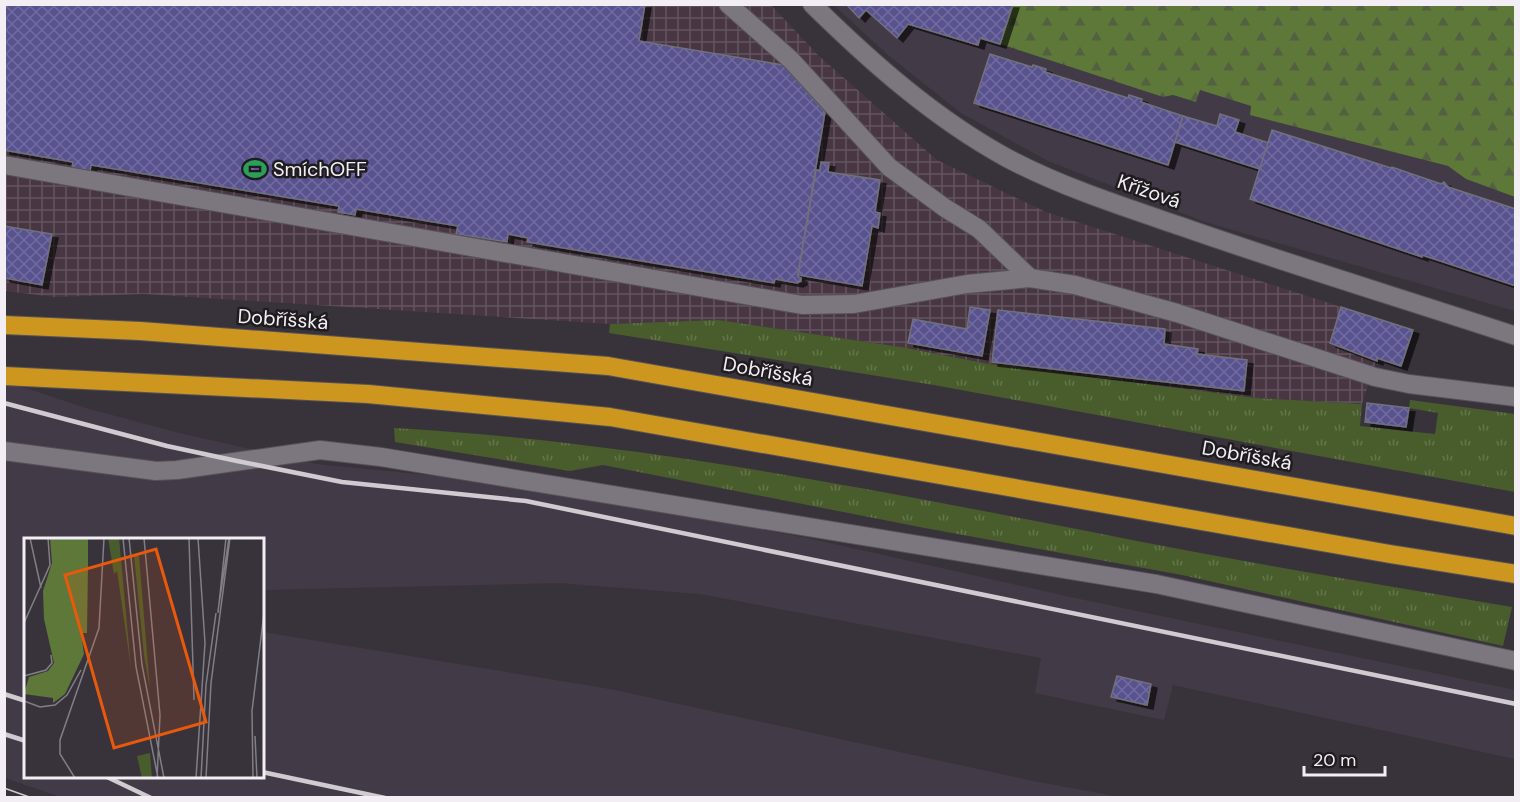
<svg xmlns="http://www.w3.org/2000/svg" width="1520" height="802" font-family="'DM Sans',sans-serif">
<defs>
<pattern id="industrial-grid" width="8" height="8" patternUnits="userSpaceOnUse" patternTransform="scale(1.5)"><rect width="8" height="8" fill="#483743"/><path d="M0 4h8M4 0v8" fill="none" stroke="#63545f"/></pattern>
<pattern id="grass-tufts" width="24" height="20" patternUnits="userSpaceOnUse" patternTransform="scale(1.5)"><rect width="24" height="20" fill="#485d2b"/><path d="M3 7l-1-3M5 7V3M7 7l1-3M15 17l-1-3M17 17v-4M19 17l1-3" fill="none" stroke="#63754a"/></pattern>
<pattern id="forest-firs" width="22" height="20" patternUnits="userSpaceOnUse" patternTransform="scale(1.5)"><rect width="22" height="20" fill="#5d7839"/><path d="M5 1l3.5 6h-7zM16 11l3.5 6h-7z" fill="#536041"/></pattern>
<pattern id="building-cross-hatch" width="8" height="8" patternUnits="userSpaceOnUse" patternTransform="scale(1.5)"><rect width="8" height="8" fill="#59538f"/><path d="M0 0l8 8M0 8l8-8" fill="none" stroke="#716c9f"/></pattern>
<filter id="shadow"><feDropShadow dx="6" dy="4" stdDeviation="0" flood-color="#0009"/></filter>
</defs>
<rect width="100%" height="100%" fill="#38333b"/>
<!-- built -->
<g fill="#433a47">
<path d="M834 5H1013L1000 44 1163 97 1173 95 1196 102 1200 90 1251 106 1250 114 1448 166 1466 179 1515 197V311L1205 222 1048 161 961 113 888 55Z"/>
<path d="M4 381 86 408 179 433 316 464 508 483 807 538 1075 598 1515 690V759L1173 685 1164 720 1035 693 1041 658 700 594 559 583 263 590 262 540H26V776H262L263 632 610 689 1033 781 1120 797H61L5 778Z"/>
</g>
<!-- industrial -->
<path fill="url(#industrial-grid)" d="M770 4 818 55 937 160 1046 212 1413 330 1401 366 1376 361 1362 404 1256 398 989 364 901 347 718 320 610 324 144 294 55 297 5 291V5Z"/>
<!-- grass -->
<g fill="url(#grass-tufts)">
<path d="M718 320 901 347 989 364 1256 398 1362 404 1360 426 1435 434 1438 413 1409 408 1410 400 1515 414V492L934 385 609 333 610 324Z"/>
<path d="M394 428C644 442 896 494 1142 542 1265 566 1388 586 1512 607L1503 646 1182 575 925 528 603 465 570 471 395 442Z"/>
</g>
<!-- forest -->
<path fill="url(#forest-firs)" d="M1013 5H1515V197L1466 179 1448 166 1250 115 1251 106 1200 90 1196 102 1173 95 1163 97 1000 44Z"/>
<!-- building -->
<g fill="url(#building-cross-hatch)" stroke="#71717a" stroke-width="1.5" filter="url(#shadow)">
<path d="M4 4H645L639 41 783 65 825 112 798 275V277L801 278V281L797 283 775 279 774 283 527 242 528 238 508 234 507 242 456 234 458 226 356 209 355 215 338 212 339 206 91 165 90 171 72 168 73 162 4 150Z"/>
<path d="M846 4H1013L1000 44 980 38 978 45 908 24 897 38 866 10 859 18Z"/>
<path d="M990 54 1032 67 1033 65 1046 69 1045 72 1128 98 1129 95 1142 99 1141 102 1183 116 1168 165 974 103Z"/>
<path d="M1220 114 1239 120 1235 132 1269 143 1260 169 1175 142 1183 116 1217 126Z"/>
<path d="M1272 130 1391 168 1392 167 1441 184 1444 182 1448 187 1516 209V286L1422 255V257L1250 199Z"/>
<path d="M821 162 829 163 828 172 880 180 875 212 880 213 878 228 872 226 862 286 798 275 816 170H820Z"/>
<path d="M4 226 52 234 42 285 4 278Z"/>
<path d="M970 307 990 310 982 356 908 343 913 319 967 329Z"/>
<path d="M1341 307 1413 330 1401 366 1377 358V361L1330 343Z"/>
<path d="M998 310 1165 329 1164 344 1198 349 1197 354 1247 360 1244 391 992 362Z"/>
<path d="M1367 403 1409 408 1406 427 1365 422Z"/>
<path d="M1117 676 1151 684 1147 705 1111 697Z"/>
</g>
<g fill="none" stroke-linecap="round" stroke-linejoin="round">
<!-- minor casing -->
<g stroke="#565258" stroke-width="20">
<g id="minor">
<path d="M728 4 791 60 889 167 945 208 979 229 1030 278"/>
<path d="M812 4C871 62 934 118 1007 158 1062 187 1121 206 1180 226 1291 265 1404 299 1516 336"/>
<path d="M4 165 802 305 854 304 967 284 1030 278 1075 285 1177 313 1375 377 1409 384 1516 397"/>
<path d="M4 451 156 471 177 470 320 450 381 457 1156 584 1516 661"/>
</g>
</g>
<!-- highway casing -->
<g stroke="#565258" stroke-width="20">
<g id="highway">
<path d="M4 325 140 331 608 366 1516 526"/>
<path d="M4 376 368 394 610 417 1390 554 1516 574"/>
</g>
</g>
<!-- minor -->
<use href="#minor" stroke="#7c777f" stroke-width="18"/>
<!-- highway -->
<use href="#highway" stroke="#cc961f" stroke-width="18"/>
<!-- tram -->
<path stroke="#d0cbd1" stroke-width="1.5" d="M4 788 32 798"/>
<!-- rail -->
<g stroke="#d0cbd1" stroke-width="4.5">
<path d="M4 403 167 446 237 461 342 482 526 501 1516 704"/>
<path d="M4 694 26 701"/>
<path d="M4 734 26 741"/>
<path d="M262 772 385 798"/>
<path d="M105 776 151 798"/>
</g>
</g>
<!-- icons -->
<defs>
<g id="stadium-bare" transform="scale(1.8)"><path d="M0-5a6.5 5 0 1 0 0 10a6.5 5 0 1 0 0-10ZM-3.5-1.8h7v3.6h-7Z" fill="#2e9e5b" stroke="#1e1c1f" stroke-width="2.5" paint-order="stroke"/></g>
</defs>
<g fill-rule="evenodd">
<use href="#stadium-bare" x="255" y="169"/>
</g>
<g text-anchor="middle" stroke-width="5" stroke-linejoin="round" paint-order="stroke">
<!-- poi labels -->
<g font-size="20" fill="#f2eef3" stroke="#1e1c1f" text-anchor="start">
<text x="273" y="176">SmíchOFF</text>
</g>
<!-- street labels -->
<g font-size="20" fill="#f2eef3" stroke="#1e1c1f">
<text transform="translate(1149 191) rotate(19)" y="7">Křížová</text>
<text transform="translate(283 319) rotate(4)" y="7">Dobříšská</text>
<text transform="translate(768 371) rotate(10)" y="7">Dobříšská</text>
<text transform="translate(1247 455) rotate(10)" y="7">Dobříšská</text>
</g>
</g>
<!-- overview -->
<g transform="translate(24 538)">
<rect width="240" height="240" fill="#38333b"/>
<path d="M84 0H95L107 130 93 33 90 36ZM110 18H115L126 151 120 117ZM126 215 128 240H118L113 218Z" fill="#485d2b"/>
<path d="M26 0H64V27L63 95H57L60 116 41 156 29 165V160L0 156 5 139 24 133 30 125 20 81 19 53 28 25Z" fill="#5d7839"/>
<path fill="none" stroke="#827e85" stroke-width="1.5" d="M6 0 17 50M99 0 112 129 134 240M105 0 118 127 140 240M120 0 136 177 133 240M165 0 170 162M194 73 205 0M194 75 202 0M0 85 26 27 24 0M0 138 22 132 28 125 27 117M0 163 16 169 31 167 43 157 57 132M231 198 233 240M51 240 36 216V202L75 90 80 0M172 240 181 105 174 0M177 240 182 147 192 75M182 240 187 145 206 0M229 240 228 173 240 75"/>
<path fill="#e8590c" fill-opacity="0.15" stroke="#e8590c" stroke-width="3" d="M132 11 182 184 90 210 41 37Z"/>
<rect width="240" height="240" fill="none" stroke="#f2eef3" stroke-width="3"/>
</g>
<!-- border -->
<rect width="1520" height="802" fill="none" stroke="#f2eef3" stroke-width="12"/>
<!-- scale -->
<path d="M1304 766v9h81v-9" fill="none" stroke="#f2eef3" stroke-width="3"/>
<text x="1313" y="766" font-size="18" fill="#f2eef3" stroke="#1e1c1f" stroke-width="4.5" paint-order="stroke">20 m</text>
</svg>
